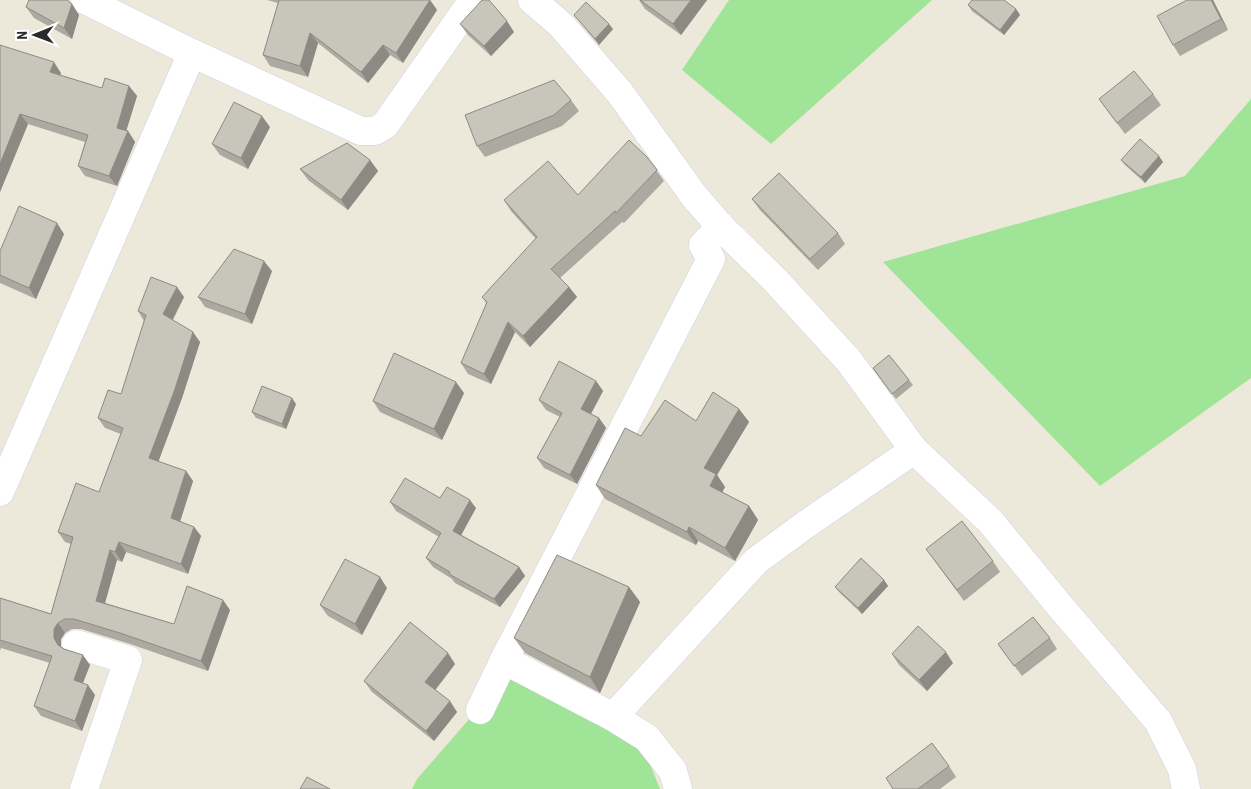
<svg xmlns="http://www.w3.org/2000/svg" width="1251" height="789" font-family="'Roboto Condensed',sans-serif">
<rect width="100%" height="100%" fill="#ece9db"/>
<!-- green -->
<g fill="#a0e497">
<path d="M729 0H932L771 144 682 70Z"/>
<path d="M1251 99V378L1100 486 883 262 1185 176Z"/>
<path d="M512 670 641 742 660 789H412L417 779Z"/>
</g>
<g fill="none" stroke-linecap="round" stroke-linejoin="round">
<!-- street casing -->
<g stroke="#d1d1e3" stroke-width="29">
<g id="street">
<path d="M532 0 561 25 620 93 694 196 721 227 776 281 849 361 914 450 990 521 1059 605 1158 721 1182 769 1186 789"/>
<path d="M192 53 361 131H375L385 125 473 0"/>
<path d="M0 492 192 53 85 0"/>
<path d="M76 644 128 660 84 789"/>
<path d="M504 660 613 717 647 738 673 771 678 789"/>
<path d="M480 710 504 660 711 259 703 245 721 227"/>
<path d="M613 717 756 561 805 525 914 450"/>
</g>
</g>
<!-- street -->
<use href="#street" stroke="#fff" stroke-width="28"/>
</g>
<!-- wall -->
<g fill="#aca9a1">
<path d="M267 0H430L437 10 403 63 390 55 368 83 318 43 308 77 270 66 263 55 278 3Z"/>
<path d="M639 0H707L681 35 645 9Z"/>
<path d="M1187 0H1213L1228 30 1180 56 1173 45Z"/>
<path d="M72 4 79 15 72 39 34 18 26 7Z"/>
<path d="M968 5 1016 9 1020 15 1004 35 972 11Z"/>
<path d="M574 15 613 29 599 45Z"/>
<path d="M460 24 514 32 491 56 468 35Z"/>
<path d="M0 45 61 73 60 75 102 88 129 86 137 96 126 131H128L135 142 117 186 85 176 78 166 85 142 28 124 0 192Z"/>
<path d="M1153 94 1161 105 1125 134 1099 99Z"/>
<path d="M571 100 579 111 562 126 485 157 477 146Z"/>
<path d="M270 127 248 169 220 155 212 144Z"/>
<path d="M647 157 664 181 624 223 622 222 560 278 569 287 577 297 530 347 515 332 491 384 468 374 461 363 487 304 482 297 536 239 511 211 504 200 578 195Z"/>
<path d="M370 160 378 171 348 210 308 180 300 169Z"/>
<path d="M1121 160 1163 162 1145 183 1125 165Z"/>
<path d="M752 199 838 233 845 244 818 270 760 210Z"/>
<path d="M64 234 36 299 0 283V251Z"/>
<path d="M272 271 252 324 205 307 198 297Z"/>
<path d="M184 297 173 320 200 342 182 398 158 462 186 471 193 481 180 521 194 527 201 536 188 574 126 552 122 562 117 560 105 603 174 624 230 610 208 671 130 644 81 629H72L65 633 61 639V647L90 665 83 683 95 695 82 731 41 716 34 706 50 663 1 648 0 651V598L51 614 71 544 65 542 58 532 99 492 121 434 105 428 98 418 121 394 144 321 138 311Z"/>
<path d="M873 368 909 380 913 385 896 399Z"/>
<path d="M596 381 603 391 591 414 599 418 606 428 577 484 544 468 537 458 560 417 546 410 539 400Z"/>
<path d="M464 393 442 440 380 412 373 401Z"/>
<path d="M296 404 286 429 256 418 252 412Z"/>
<path d="M739 409 749 422 717 475 725 487 722 492 749 506 758 520 735 561 698 541 696 545 605 499 596 485 696 421Z"/>
<path d="M440 498 476 508 461 535 519 567 525 576 500 607 455 583 452 579 433 567 426 558 439 537 396 511 390 502Z"/>
<path d="M926 549 993 561 1000 572 964 601Z"/>
<path d="M884 580 888 586 862 614 839 592 835 587Z"/>
<path d="M629 587 640 602 600 693 525 653 514 638Z"/>
<path d="M387 588 362 635 328 616 320 605Z"/>
<path d="M1050 638 1057 649 1022 676 998 644Z"/>
<path d="M892 654 953 663 927 691 899 665Z"/>
<path d="M455 664 435 690 457 712 434 741 372 692 364 681Z"/>
<path d="M949 766 956 777 940 789H893Z"/>
</g>
<!-- shaded-wall -->
<g fill="#8c8a83">
<path d="M430 0 437 10 403 63 396 53Z"/>
<path d="M691 0H707L681 35 673 24Z"/>
<path d="M1211 0H1213L1228 30 1221 19Z"/>
<path d="M72 4 79 15 72 39 64 28Z"/>
<path d="M1016 9 1020 15 1004 35 1000 30Z"/>
<path d="M507 21 514 32 491 56 484 46Z"/>
<path d="M609 24 613 29 599 45 595 39Z"/>
<path d="M310 33 318 43 308 77 300 66Z"/>
<path d="M383 45 390 55 368 83 361 72Z"/>
<path d="M54 62 61 73 58 83 50 72Z"/>
<path d="M129 86 137 96 124 138 117 128Z"/>
<path d="M20 114 28 124 0 192V164Z"/>
<path d="M262 116 270 127 248 169 241 158Z"/>
<path d="M128 131 135 142 117 186 109 176Z"/>
<path d="M1159 156 1163 162 1145 183 1141 177Z"/>
<path d="M370 160 378 171 348 210 341 200Z"/>
<path d="M57 223 64 234 36 299 29 288Z"/>
<path d="M264 261 272 271 252 324 245 314Z"/>
<path d="M177 287 184 297 170 324 163 314Z"/>
<path d="M569 287 577 297 530 347 523 336Z"/>
<path d="M508 322 515 332 491 384 484 374Z"/>
<path d="M193 332 200 342 182 398 156 468 149 458Z"/>
<path d="M596 381 603 391 588 419 581 409Z"/>
<path d="M456 382 464 393 442 440 434 429Z"/>
<path d="M292 398 296 404 286 429 282 424Z"/>
<path d="M739 409 749 422 717 475 725 487 719 499 710 486 704 468Z"/>
<path d="M599 418 606 428 577 484 570 475Z"/>
<path d="M186 471 193 481 178 528 171 518Z"/>
<path d="M470 500 476 508 459 539 453 531Z"/>
<path d="M749 506 758 520 735 561 725 548Z"/>
<path d="M194 527 201 536 188 574 181 564Z"/>
<path d="M689 527 698 541 696 545 687 532Z"/>
<path d="M119 542 126 552 122 562 115 552Z"/>
<path d="M110 550 117 560 103 610 96 601Z"/>
<path d="M519 567 525 576 500 607 494 599Z"/>
<path d="M380 577 387 588 362 635 355 624Z"/>
<path d="M884 580 888 586 862 614 858 608Z"/>
<path d="M629 587 640 602 600 693 590 677Z"/>
<path d="M223 600 230 610 208 671 201 661Z"/>
<path d="M58 623 65 633 61 639V648L58 645 54 638V629Z"/>
<path d="M946 652 953 663 927 691 919 680Z"/>
<path d="M448 653 455 664 433 693 425 682Z"/>
<path d="M83 655 90 665 80 690 74 680Z"/>
<path d="M88 685 95 695 82 731 75 721Z"/>
<path d="M450 701 457 712 434 741 426 731Z"/>
</g>
<!-- building -->
<g fill="#c8c5bb" stroke="#8c8a83">
<path d="M29 0H67L72 4 64 28 26 7Z"/>
<path d="M279 0H430L396 53 383 45 361 72 310 33 300 66 263 55Z"/>
<path d="M482 0H489L507 21 484 46 460 24Z"/>
<path d="M640 0H691L673 24Z"/>
<path d="M972 0H1004L1016 9 1000 30 968 5Z"/>
<path d="M1187 0H1211L1221 19 1173 45 1157 16Z"/>
<path d="M586 2 609 24 595 39 574 15Z"/>
<path d="M0 45 54 62 50 72 102 88 105 78 129 86 117 128 128 131 109 176 78 166 88 135 20 114 0 164Z"/>
<path d="M1134 71 1153 94 1117 123 1099 99Z"/>
<path d="M554 80 571 100 554 115 477 146 465 115Z"/>
<path d="M234 102 262 116 241 158 212 144Z"/>
<path d="M1140 139 1159 156 1141 177 1121 160Z"/>
<path d="M629 140 647 157 657 170 616 213 615 211 551 269 569 287 523 336 508 322 484 374 461 363 487 302 482 297 537 237 504 200 548 161 578 195Z"/>
<path d="M347 143 370 160 341 200 300 169Z"/>
<path d="M779 173 838 233 810 259 752 199Z"/>
<path d="M19 206 57 223 29 288 0 275V251Z"/>
<path d="M234 249 264 261 245 314 198 297Z"/>
<path d="M151 277 177 287 163 314 193 332 175 389 149 458 186 471 171 518 194 527 181 564 119 542 115 552 110 550 96 601 174 624 187 586 223 600 201 661 123 634 74 619H65L58 623 54 629V638L58 645 64 649 83 655 74 680 88 685 75 721 34 706 52 656 0 640V598L51 614 73 537 58 532 76 483 99 492 123 428 98 418 108 390 121 394 146 315 138 311Z"/>
<path d="M394 353 456 382 434 429 373 401Z"/>
<path d="M889 355 909 380 892 394 873 368Z"/>
<path d="M559 361 596 381 581 409 599 418 570 475 537 458 562 413 539 400Z"/>
<path d="M262 386 292 398 282 424 252 412Z"/>
<path d="M713 392 739 409 704 468 716 474 710 486 749 506 725 548 689 527 687 532 596 485 625 428 641 436 665 400 696 421Z"/>
<path d="M405 478 440 498 447 487 470 500 453 531 519 567 494 599 449 574 450 572 426 558 441 533 390 502Z"/>
<path d="M962 521 993 561 957 590 926 549Z"/>
<path d="M557 555 629 587 590 677 514 638Z"/>
<path d="M861 558 884 580 858 608 835 587Z"/>
<path d="M345 559 380 577 355 624 320 605Z"/>
<path d="M1033 617 1050 638 1014 666 998 644Z"/>
<path d="M410 622 448 653 425 682 450 701 426 731 364 681Z"/>
<path d="M918 626 946 652 919 680 892 654Z"/>
<path d="M932 743 949 766 918 789H893L886 778Z"/>
<path d="M307 777 330 789H300Z"/>
</g>
<!-- north arrow -->
<g transform="translate(35 35) rotate(269)" stroke="#ffffff" stroke-width="4" paint-order="stroke">
<path d="M0-4L9 19L0 12L-9 19Z" fill="#2a2a2a"/>
<text y="-8" font-size="14" font-weight="bold" text-anchor="middle" fill="#2a2a2a">N</text>
</g>
</svg>
